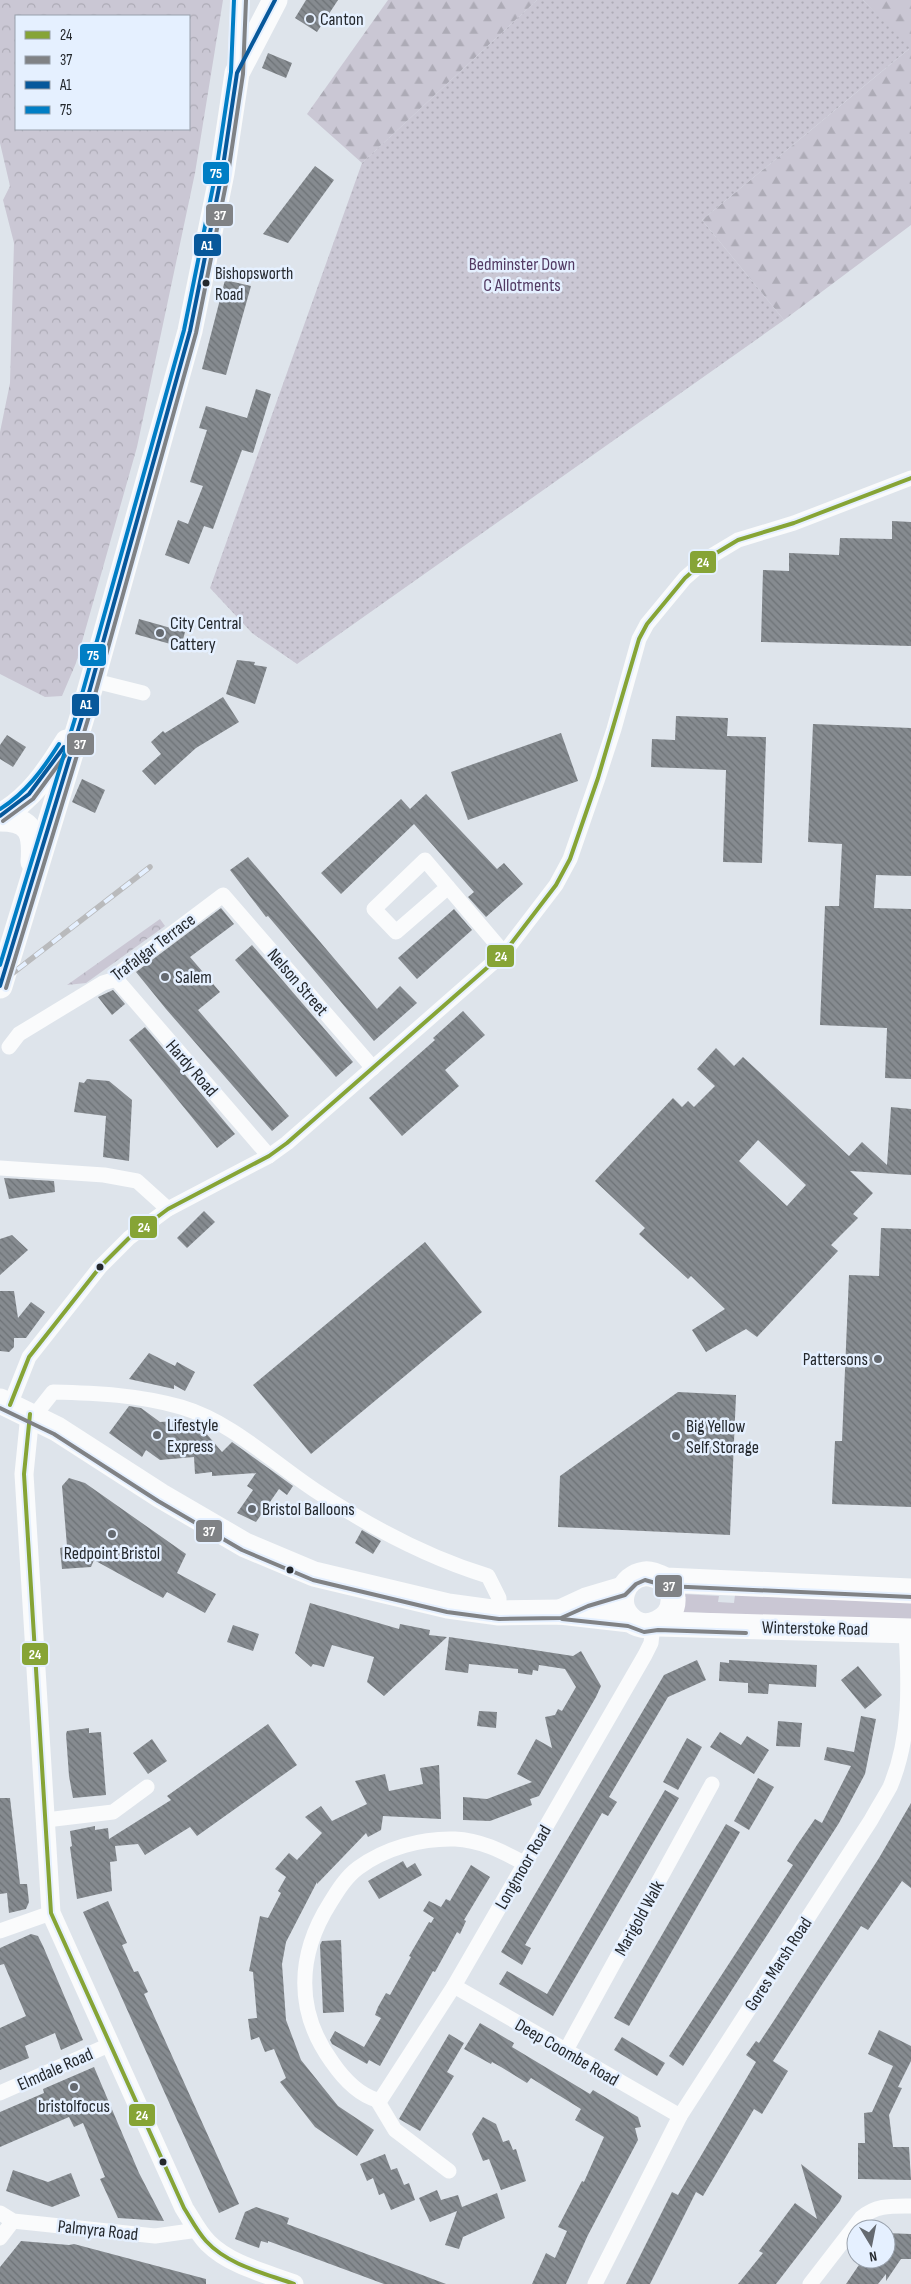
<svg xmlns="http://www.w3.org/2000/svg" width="911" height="2284" font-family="'Sofia Sans Condensed',sans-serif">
<defs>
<pattern id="forest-firs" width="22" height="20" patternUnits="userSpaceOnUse" patternTransform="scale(1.25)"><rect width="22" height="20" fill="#cac7d4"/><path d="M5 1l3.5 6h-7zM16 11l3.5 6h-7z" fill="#adabb6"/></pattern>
<pattern id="park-crowns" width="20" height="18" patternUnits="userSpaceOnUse" patternTransform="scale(1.25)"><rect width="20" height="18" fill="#cac7d4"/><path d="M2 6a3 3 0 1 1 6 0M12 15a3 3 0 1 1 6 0" fill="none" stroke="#adabb6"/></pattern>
<pattern id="garden-dots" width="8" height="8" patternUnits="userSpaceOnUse" patternTransform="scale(1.25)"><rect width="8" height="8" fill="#cac7d4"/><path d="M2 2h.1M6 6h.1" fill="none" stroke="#adabb6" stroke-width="1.8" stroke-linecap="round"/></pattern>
<pattern id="building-back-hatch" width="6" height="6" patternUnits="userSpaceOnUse" patternTransform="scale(1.25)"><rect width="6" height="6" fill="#868b90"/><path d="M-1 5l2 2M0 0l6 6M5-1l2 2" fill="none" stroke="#6d7276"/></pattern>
</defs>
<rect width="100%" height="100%" fill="#dee4eb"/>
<!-- grass -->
<path fill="#cac7d4" d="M683 1594 719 1596 718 1602 734 1603 735 1595 911 1603V1622L683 1612Z"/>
<!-- forest -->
<g fill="url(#forest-firs)">
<path d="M388 0H537L362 163 307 114Z"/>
<path d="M863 0H911V225L784 320 702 220 909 49Z"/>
</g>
<!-- park -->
<g fill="url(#park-crowns)" fill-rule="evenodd">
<path d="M0 0H223L195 173 137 447 76 663 62 696 45 697 0 674V432L10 383 14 243 3 200 10 186 0 143ZM16 16H189V129H16Z"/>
<path d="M160 919 165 926 86 983 67 985Z"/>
</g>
<!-- garden -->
<path fill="url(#garden-dots)" d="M537 0H863L910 48 702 220 784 320 297 664 252 633 210 588 362 163Z"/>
<!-- building -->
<g fill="url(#building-back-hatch)" fill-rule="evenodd">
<path d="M306 0H338L317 32 295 18Z"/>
<path d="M268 53 292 63 286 78 262 68Z"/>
<path d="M315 166 334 180 288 243 263 234Z"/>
<path d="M225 280 251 286 226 375 202 369Z"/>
<path d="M256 389 271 394 253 453 242 450 213 529 204 526 189 564 165 555 178 520 188 524 203 486 190 482 207 430 199 428 206 406 247 418Z"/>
<path d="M892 521 911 522V646L761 642 763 570 789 571V553L839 555 840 538 892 539Z"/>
<path d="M139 619 185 632 181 647 135 634Z"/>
<path d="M237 660 255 662 254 665 267 667 255 704 226 694Z"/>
<path d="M223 697 239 722 196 748 155 785 142 771 161 754 151 742 163 731 165 733Z"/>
<path d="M676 716 728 718 727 736 766 737 762 863 723 862 726 770 651 767 652 739 675 740Z"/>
<path d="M813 724 911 728V876L876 875 874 908 911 909V1079L885 1078 887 1028 820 1025 825 906H839L842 844 808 842Z"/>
<path d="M561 733 578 781 468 820 451 772Z"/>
<path d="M7 735 26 747 13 767 0 759V745Z"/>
<path d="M82 779 105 790 95 813 72 802Z"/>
<path d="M426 794 497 869 504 863 523 884 486 917 468 897 474 892 414 824 341 894 321 873 401 799 410 809Z"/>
<path d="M248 857 377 1009 400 986 417 1003 374 1041 268 916 266 917 230 870Z"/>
<path d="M221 908 234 924 190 957 220 992 198 1010 289 1116 272 1131 166 1009 136 972Z"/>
<path d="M454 909 472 930 417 979 398 958Z"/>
<path d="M252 945 353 1062 336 1077 235 960Z"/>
<path d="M113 990 125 1004 112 1015 98 997Z"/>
<path d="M463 1011 485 1035 445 1070 459 1086 402 1136 369 1098 435 1040 433 1038Z"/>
<path d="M145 1027 235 1134 217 1148 129 1040Z"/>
<path d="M716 1048 734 1066 743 1057 849 1156 862 1142 887 1165 891 1107 911 1109V1175L850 1171 873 1193 853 1214 858 1218 831 1245 838 1251 757 1337 746 1329 706 1352 692 1330 725 1309 691 1276 688 1279 639 1234 645 1228 595 1181 673 1098 682 1107 688 1101 694 1107 715 1086 697 1069ZM758 1140 806 1185 787 1206 739 1161Z"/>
<path d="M87 1079 109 1081 132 1100 129 1161 103 1157 106 1116 74 1112 79 1082 84 1083Z"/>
<path d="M4 1178 54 1181 55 1192 9 1199Z"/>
<path d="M204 1211 215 1222 187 1248 177 1238Z"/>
<path d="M881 1228 911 1229V1507L832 1504 835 1441H842L849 1275 879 1276Z"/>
<path d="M12 1235 28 1250 0 1275V1239Z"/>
<path d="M425 1242 482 1312 311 1454 253 1385Z"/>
<path d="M0 1291H14L18 1318 31 1302 45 1312 26 1338H14V1347L9 1352 0 1351Z"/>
<path d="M149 1353 175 1366 177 1362 195 1372 185 1391 174 1385V1389L129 1379Z"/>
<path d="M678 1392 736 1395 730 1535 558 1527 560 1476Z"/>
<path d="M129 1406 141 1408 160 1422 177 1421V1427L199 1425 222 1452 232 1442 293 1486 287 1495 279 1489 256 1522 237 1513 253 1490 247 1486 256 1473 212 1476V1472L195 1474 194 1457 160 1460 146 1450 142 1457 109 1433Z"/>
<path d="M69 1478 85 1483 186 1554 177 1573 216 1594 205 1613 167 1592 163 1598 94 1560 91 1567 62 1569 60 1548 67 1546 62 1486Z"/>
<path d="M362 1530 381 1541 373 1554 355 1543Z"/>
<path d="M310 1603 399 1629 400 1624 430 1630 429 1635 447 1637 384 1696 367 1682 374 1657 332 1645 324 1667 313 1664 311 1667 295 1653Z"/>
<path d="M233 1625 259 1634 253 1651 227 1642Z"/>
<path d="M449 1637 573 1656 581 1651 601 1686 596 1697 539 1796 530 1799 532 1805 490 1821 463 1820V1797L487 1799 532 1782 517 1774 536 1739 552 1748 545 1717 555 1715 558 1709 562 1711 576 1687 565 1669 539 1665 538 1671 533 1670 532 1675 518 1673V1669L469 1664 468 1673 445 1670Z"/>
<path d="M697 1660 706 1680 668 1697 609 1797 617 1802 608 1816 602 1813 525 1945 531 1948 522 1965 501 1952 664 1675Z"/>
<path d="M729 1660 817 1665 816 1687 769 1684 768 1694 748 1693V1683L719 1681 720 1662 729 1663Z"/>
<path d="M858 1666 882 1695 865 1709 841 1680Z"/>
<path d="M479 1711 497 1712 496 1728 477 1726Z"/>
<path d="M861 1716 876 1719 865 1774 839 1823 683 2066 669 2056 793 1865 787 1861 797 1845 815 1819 822 1823 851 1766 824 1760 827 1747 854 1752Z"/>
<path d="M778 1721 802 1723 800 1747 776 1746Z"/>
<path d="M268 1724 297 1765 197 1836 190 1827 145 1855 138 1844 115 1846 117 1861 110 1862 112 1891 77 1899 70 1847 72 1846 70 1831 95 1826V1830L108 1828 109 1839 171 1800 167 1796Z"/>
<path d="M89 1728V1733L101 1732 106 1795 73 1798 69 1776 66 1734 67 1731Z"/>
<path d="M720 1732 741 1745 747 1736 769 1750 754 1774 710 1747Z"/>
<path d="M687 1738 702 1747 678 1790 663 1782Z"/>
<path d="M152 1739 167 1761 148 1774 133 1753Z"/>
<path d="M439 1765 441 1819 383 1816 381 1830 368 1837 366 1833 317 1884V1882L286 1942 282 1964 286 2020 301 2060 338 2106 374 2130 357 2156 315 2127 280 2082 286 2078 274 2049 265 2052 259 2037 251 2040 248 2019 257 2018 253 1972 249 1971 260 1916 268 1918 281 1893 278 1891 286 1877 275 1869 289 1853 297 1860 322 1833 305 1817 321 1806 332 1821 367 1804 355 1781 385 1774 389 1791 423 1784 420 1768Z"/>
<path d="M758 1778 774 1787 749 1830 734 1821Z"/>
<path d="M665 1790 679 1798 553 2016 499 1984 507 1971 547 1994Z"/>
<path d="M0 1798H10L20 1884H27L29 1902 26 1909 9 1913 7 1893 0 1894Z"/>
<path d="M911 1803V1888L902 1881 868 1930 861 1926 823 1983 773 2061 788 2071 762 2114 754 2109 703 2196 696 2192 650 2284H626L672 2192 678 2195 756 2062 746 2055 756 2041 759 2043 775 2019 879 1858Z"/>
<path d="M726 1824 740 1832 629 2026 614 2018Z"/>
<path d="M403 1861 407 1868 415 1863 422 1875 379 1899 368 1881Z"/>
<path d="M471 1865 490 1877 464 1920 466 1921 460 1934 457 1932 435 1972 433 1971 380 2066 369 2060 367 2064 332 2044 330 2040 335 2031 364 2047 381 2018 375 2015 378 2007 386 1993 390 1995 411 1957 409 1956 429 1922 431 1923 434 1918 423 1911 429 1901 441 1907 446 1899 450 1901Z"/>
<path d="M108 1901 127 1943 122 1945 134 1972 138 1971 148 1992 144 1994 239 2204 219 2213 83 1912Z"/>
<path d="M31 1934 38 1936 43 1946 83 2040 61 2050 55 2033 25 2046 29 2058 0 2070V2028L26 2016 4 1964 0 1965V1948Z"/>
<path d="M341 1940 344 2012 323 2013 320 1945 322 1941Z"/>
<path d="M480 2023 514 2043 512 2047 590 2094 593 2090 638 2117 641 2127 635 2128 638 2140 588 2235 566 2284H532L546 2253 555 2258 567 2231 558 2227 582 2181 584 2182 604 2137 575 2120 581 2109 531 2078 527 2083 501 2067 492 2062 491 2064 464 2049Z"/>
<path d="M879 2030 911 2046V2061L898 2087 902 2088 889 2115 893 2147H909L911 2180 858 2179V2143H865L864 2113 872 2112 893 2066 868 2054Z"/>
<path d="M449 2034 464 2043 447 2072 454 2076 420 2131 399 2119Z"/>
<path d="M622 2037 665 2063 657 2076 614 2050Z"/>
<path d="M94 2067 139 2173 164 2221 118 2218 100 2179 105 2177 83 2123 74 2127 69 2117 0 2147V2112L44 2093 43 2089Z"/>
<path d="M483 2117 496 2124 503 2142 509 2140 513 2150 516 2149 526 2181 501 2190 489 2159 483 2161 472 2134Z"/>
<path d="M385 2154 391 2170 397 2168 404 2185 409 2183 415 2200 391 2210 384 2193 379 2195 373 2178 367 2181 360 2164Z"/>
<path d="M801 2164 842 2196 840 2201 776 2284H738L763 2253 759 2251 795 2203 817 2219Z"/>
<path d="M13 2170 48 2182 71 2173 80 2196 52 2207 6 2191Z"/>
<path d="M437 2190 441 2200 458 2195 462 2207 497 2193 505 2218 463 2237 459 2249 445 2245 457 2211 430 2222 419 2198Z"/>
<path d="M256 2207 289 2218 287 2224 446 2284H384L268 2241V2243L261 2241 259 2248 235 2239 245 2212Z"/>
<path d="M886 2233 911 2234V2259H901L886 2281V2274L878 2284H846L863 2259H886Z"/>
<path d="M21 2241 69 2245 74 2244 206 2279V2284H0V2267Z"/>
</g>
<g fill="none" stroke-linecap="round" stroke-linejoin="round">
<!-- minor -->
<g stroke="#fafbfc" stroke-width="15">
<path d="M91 680 143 693"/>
<path d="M448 887 396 932 374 909 425 860 504 953"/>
<path d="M116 979 269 1156"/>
<path d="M9 1047 19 1034 103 983 116 979 122 971 223 895 373 1068"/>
<path d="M0 1168 104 1175 137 1181 168 1209"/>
<path d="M10 1405 29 1357 100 1267 129 1238 168 1209 269 1156 287 1143 504 953 556 885 570 859 598 778 614 729 639 639 647 624 685 578 708 558 738 540 794 523 911 478"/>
<path d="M34 1416 53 1392C97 1393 139 1395 181 1407 232 1422 272 1462 316 1491 370 1527 426 1557 488 1576L499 1598V1613"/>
<path d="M46 1820 113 1812 147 1787"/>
<path d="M0 1931 51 1913"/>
<path d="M454 1986 680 2116"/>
<path d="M565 2052 712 1784"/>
<path d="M0 2093 109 2045"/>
<path d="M377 2100 381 2099 454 1986 645 1655 651 1643 653 1625"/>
<path d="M377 2100C357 2094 343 2078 332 2062 295 2011 297 1955 330 1903 338 1890 346 1877 358 1868 385 1848 422 1838 455 1839 481 1840 503 1852 526 1864"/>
<path d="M377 2100 395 2130 449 2171"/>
<path d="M0 2213 13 2221 155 2236 198 2230"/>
<path d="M0 2238 13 2221"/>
<path d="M595 2284 680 2116 871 1820C877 1809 884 1798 890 1787 911 1738 909 1683 906 1631"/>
<path d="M810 2284 861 2218C876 2205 891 2206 911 2206"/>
</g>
<!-- tertiary -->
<g stroke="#fafbfc" stroke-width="19">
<path d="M237 69 240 0"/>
<path d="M30 1414 24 1474 51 1913 184 2208C191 2219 198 2233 208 2243 230 2265 265 2273 294 2284"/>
</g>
<!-- trunk -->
<g stroke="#fafbfc" stroke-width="25">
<path d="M0 816C31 799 49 771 67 742"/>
<path d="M0 819C32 819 35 834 33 862"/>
<path d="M0 986 83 714 190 331 222 173 237 73 275 0"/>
<path d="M0 1401 57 1429 161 1496 245 1545 314 1574 448 1606 499 1613 560 1612 630 1620"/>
<path d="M666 1580C669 1586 673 1592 673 1598 675 1621 644 1635 629 1618 614 1603 623 1577 644 1574 652 1573 659 1577 666 1580L911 1591"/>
<path d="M560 1612 586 1600 623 1589"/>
<path d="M658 1624 911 1631"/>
</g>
<!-- rail casing -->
<g stroke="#b9babc" stroke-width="5.5">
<path id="rail" d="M0 983 150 867"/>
</g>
<!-- rail -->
<use href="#rail" stroke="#e5f0ff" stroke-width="4" stroke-dasharray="11" stroke-linecap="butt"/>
<!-- bus-1 casing -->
<g stroke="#e5f0ff" stroke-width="8">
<g id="bus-1">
<path d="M10 1405 29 1357 100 1267 129 1238 168 1209 269 1156 287 1143 504 953 556 885 570 859 598 778 639 639 647 624 685 578 708 558 738 540 794 523 911 478"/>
<path d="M30 1414 24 1474 51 1913 184 2208C191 2219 197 2231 206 2241 228 2265 264 2273 294 2284"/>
</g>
</g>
<!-- bus-2 casing -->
<g stroke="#e5f0ff" stroke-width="8">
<g id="bus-2">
<path d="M3 821 33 799 69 750"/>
<path d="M6 988 89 716 196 333 228 174 243 74 246 0"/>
<path d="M0 1408 54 1434 158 1501 242 1550 313 1580 447 1612 499 1619 561 1618 588 1606 625 1595 636 1584 645 1580 666 1586 911 1597"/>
<path d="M562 1619 628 1626 644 1632 658 1630 746 1633"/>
</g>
</g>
<!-- bus-3 casing -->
<g stroke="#e5f0ff" stroke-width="8">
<g id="bus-3">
<path d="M0 816 29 794 64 747"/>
<path d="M0 986 83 714 190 331 222 173 237 73 275 0"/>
</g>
</g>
<!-- bus-4 casing -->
<g stroke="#e5f0ff" stroke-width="8">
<g id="bus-4">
<path d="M0 809C26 793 43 769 59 744"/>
<path d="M0 965 77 712 184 330 216 172 231 72 234 0"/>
</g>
</g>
<!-- bus-1 -->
<use href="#bus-1" stroke="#86a436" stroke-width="4"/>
<!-- bus-2 -->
<use href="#bus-2" stroke="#808285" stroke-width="4"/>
<!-- bus-3 -->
<use href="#bus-3" stroke="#07589b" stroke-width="4"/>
<!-- bus-4 -->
<use href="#bus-4" stroke="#007ec5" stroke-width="4"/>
</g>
<!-- markers -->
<g fill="#656a70" stroke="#e5f0ff" stroke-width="2">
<circle cx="310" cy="19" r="5"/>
<circle cx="160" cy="633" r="5"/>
<circle cx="165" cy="977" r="5"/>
<circle cx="878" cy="1359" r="5"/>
<circle cx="157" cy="1435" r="5"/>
<circle cx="676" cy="1436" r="5"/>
<circle cx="252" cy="1509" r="5"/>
<circle cx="112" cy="1534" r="5"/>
<circle cx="74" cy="2087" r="5"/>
</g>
<g fill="#24282d" stroke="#e5f0ff" stroke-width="2">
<circle cx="206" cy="283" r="4.5"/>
<circle cx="100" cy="1267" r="4.5"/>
<circle cx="290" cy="1570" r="4.5"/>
<circle cx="163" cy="2162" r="4.5"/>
</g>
<g text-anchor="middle" stroke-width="5" stroke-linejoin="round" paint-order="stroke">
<!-- bus labels -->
<g font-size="17" fill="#24282d" stroke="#e5f0ff" text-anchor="start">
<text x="215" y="279">Bishopsworth<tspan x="215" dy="21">Road</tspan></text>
</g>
<!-- poi labels -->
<g font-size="18" fill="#24282d" stroke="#e5f0ff" text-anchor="start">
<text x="320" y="25">Canton</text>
<text x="170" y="629">City Central<tspan x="170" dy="21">Cattery</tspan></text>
<text x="175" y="983">Salem</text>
<text x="868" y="1365" text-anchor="end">Pattersons</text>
<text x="167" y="1431">Lifestyle<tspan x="167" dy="21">Express</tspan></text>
<text x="686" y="1432">Big Yellow<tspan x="686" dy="21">Self Storage</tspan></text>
<text x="262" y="1515">Bristol Balloons</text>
<text x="112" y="1559" text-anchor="middle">Redpoint Bristol</text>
<text x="74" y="2112" text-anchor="middle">bristolfocus</text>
</g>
<!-- park labels -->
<g font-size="18" fill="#523a63" stroke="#e5f0ff">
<text x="522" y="270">Bedminster Down<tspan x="522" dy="21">C Allotments</tspan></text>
</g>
<!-- street labels -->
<g font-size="18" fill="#24282d" stroke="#e5f0ff">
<text transform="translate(153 947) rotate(-37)" y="6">Trafalgar Terrace</text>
<text transform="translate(298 982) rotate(49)" y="6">Nelson Street</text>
<text transform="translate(192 1068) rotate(49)" y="6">Hardy Road</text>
<text transform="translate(815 1628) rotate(1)" y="6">Winterstoke Road</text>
<text transform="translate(523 1867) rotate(-60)" y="6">Longmoor Road</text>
<text transform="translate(639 1918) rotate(-61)" y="6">Marigold Walk</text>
<text transform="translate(778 1964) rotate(-57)" y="6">Gores Marsh Road</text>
<text transform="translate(567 2052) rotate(30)" y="6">Deep Coombe Road</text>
<text transform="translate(55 2069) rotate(-24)" y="6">Elmdale Road</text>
<text transform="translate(98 2230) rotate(6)" y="6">Palmyra Road</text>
</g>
</g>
<g stroke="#e5f0ff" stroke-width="2">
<rect x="202" y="161" width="28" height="24" rx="5" fill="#007ec5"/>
<rect x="205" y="203" width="29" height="24" rx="5" fill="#808285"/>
<rect x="193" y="233" width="29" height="24" rx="5" fill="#07589b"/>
<rect x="689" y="550" width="28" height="24" rx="5" fill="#86a436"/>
<rect x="79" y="643" width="28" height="24" rx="5" fill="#007ec5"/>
<rect x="71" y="693" width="29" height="24" rx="5" fill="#07589b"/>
<rect x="66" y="732" width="29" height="24" rx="5" fill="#808285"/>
<rect x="486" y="944" width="29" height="24" rx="5" fill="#86a436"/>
<rect x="129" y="1215" width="29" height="24" rx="5" fill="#86a436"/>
<rect x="195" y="1519" width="28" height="24" rx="5" fill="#808285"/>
<rect x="654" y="1574" width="29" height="24" rx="5" fill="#808285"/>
<rect x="21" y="1642" width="28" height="24" rx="5" fill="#86a436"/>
<rect x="128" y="2103" width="28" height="24" rx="5" fill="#86a436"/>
</g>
<g font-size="14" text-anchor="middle" font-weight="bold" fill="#fff">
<text x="216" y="178">75</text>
<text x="220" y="220">37</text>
<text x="207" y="250">A1</text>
<text x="703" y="567">24</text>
<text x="93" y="660">75</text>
<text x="86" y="709">A1</text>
<text x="80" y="749">37</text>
<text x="501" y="961">24</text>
<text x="144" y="1232">24</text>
<text x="209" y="1536">37</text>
<text x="669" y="1591">37</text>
<text x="35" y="1659">24</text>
<text x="142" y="2120">24</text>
</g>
<!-- legend -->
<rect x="15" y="15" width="175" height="115" fill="#e5f0ff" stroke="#98a0ab"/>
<rect x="25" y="31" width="25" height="8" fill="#86a436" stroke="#98a0ab"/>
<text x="60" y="40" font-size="15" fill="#24282d">24</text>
<rect x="25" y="56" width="25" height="8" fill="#808285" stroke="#98a0ab"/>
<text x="60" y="65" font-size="15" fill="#24282d">37</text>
<rect x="25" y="81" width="25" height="8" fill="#07589b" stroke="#98a0ab"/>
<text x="60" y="90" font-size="15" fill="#24282d">A1</text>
<rect x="25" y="106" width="25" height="8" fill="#007ec5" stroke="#98a0ab"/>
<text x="60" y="115" font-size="15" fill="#24282d">75</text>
<!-- north arrow -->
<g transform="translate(871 2244) rotate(170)"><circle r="24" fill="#e5f0ff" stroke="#98a0ab"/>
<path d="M0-4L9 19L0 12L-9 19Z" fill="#656a70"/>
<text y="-8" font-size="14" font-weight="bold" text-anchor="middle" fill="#24282d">N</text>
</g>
</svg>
